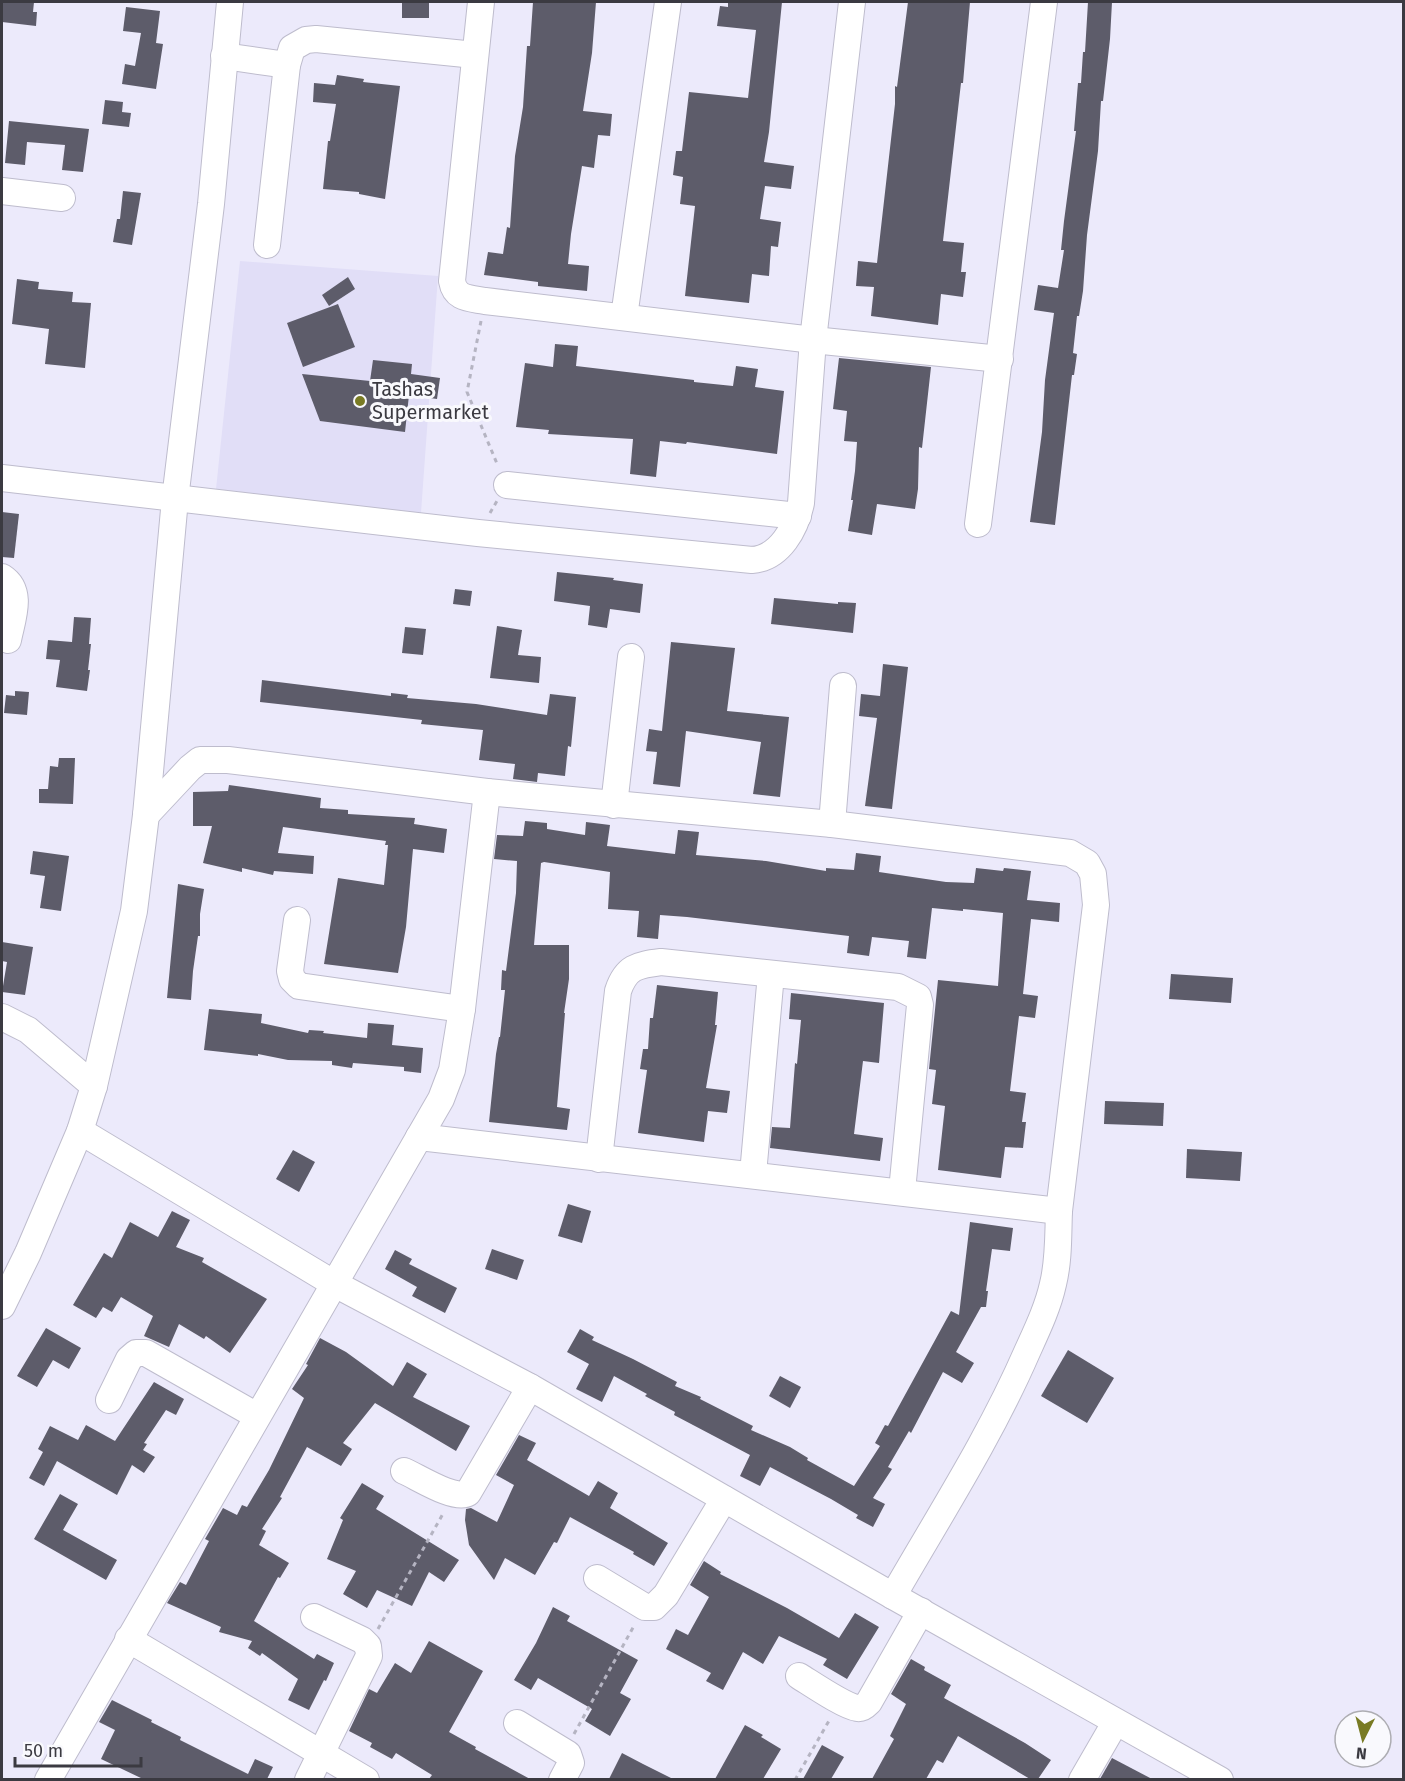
<svg xmlns="http://www.w3.org/2000/svg" width="1405" height="1781" font-family="'Fira Sans',sans-serif">
<rect width="100%" height="100%" fill="#eceafb"/>
<!-- built -->
<path fill="#e1def7" d="M240 261 438 276 421 513 216 489Z"/>
<!-- building -->
<g fill="#5d5c6a">
<path d="M2 2H34L33 12H37L36 26 2 22Z"/>
<rect x="402" y="2" width="27" height="16"/>
<path d="M533 2H596L592 53 583 111 612 114 610 136 598 135 594 168 582 166 571 234 568 264 589 266 587 291 538 286V282L484 275 488 252 503 254 507 227 510 228 515 156 523 107 527 46H530Z"/>
<path d="M728 2H782L769 132 764 162 794 166 791 189 765 186 760 219 781 222 778 247 771 246 769 276 752 274 749 303 685 296 695 206 680 204 683 177 673 175 676 151H682L689 92 748 98 756 30 717 26 720 6 728 7Z"/>
<path d="M908 2H970L963 83H961L943 241 964 243 961 272H966L963 297 941 294 938 325 871 316 874 287 856 286 858 261 877 263 895 104V86L897 87Z"/>
<path d="M1088 2H1112L1110 39 1103 101H1101L1098 151 1087 235 1083 291 1079 316H1077L1073 353 1077 354 1074 375H1072L1055 525 1030 522 1042 432 1045 380 1054 313 1034 310 1038 285 1058 288 1064 250H1061L1064 221 1076 131H1074L1078 83H1081L1083 52H1085Z"/>
<path d="M126 7 160 11 156 43 163 44 156 89 122 84 125 64 135 66 141 33 123 31Z"/>
<path d="M337 75 364 79 363 82 400 86 385 199 359 194V192L323 189 328 141H330L336 104 313 102 314 83 335 85Z"/>
<path d="M105 100 123 102 122 112 131 113 129 127 102 124Z"/>
<path d="M9 121 89 129 83 172 62 170 65 145 27 142 25 165 5 163Z"/>
<path d="M123 191 141 193 132 245 113 242 117 219H120Z"/>
<path d="M348 277 355 289 329 306 322 295Z"/>
<path d="M17 279 39 282 38 289 73 292 72 302 91 303 85 368 45 364 49 329 12 324Z"/>
<path d="M338 304 355 347 303 367 287 323Z"/>
<path d="M555 344 578 346 576 366 694 380V382L733 386 736 366 758 369 755 387 784 391 777 454 687 442 686 444 660 441 656 477 630 474 633 439 548 434 549 430 516 427 525 363 553 367Z"/>
<path d="M839 358 931 367 922 448 919 447 918 489 915 509 877 504 872 535 848 531 853 500H851L855 471 857 442 844 441 847 411 833 409Z"/>
<path d="M373 360 412 364 411 374 440 378 437 399 409 395 405 432 320 421 302 374 370 381Z"/>
<path d="M2 512 19 514 14 558 2 557Z"/>
<path d="M557 572 614 578 613 580 643 584 640 613 610 609 607 628 588 625 590 606 554 601Z"/>
<path d="M455 589 472 591 470 606 453 604Z"/>
<path d="M774 598 838 604V602L856 603 853 633 771 624Z"/>
<path d="M74 617 91 618 89 644H91L88 670H90L87 691 56 687 60 660 46 659 48 640 72 642Z"/>
<path d="M497 626 522 630 518 655 541 657 539 683 490 678Z"/>
<path d="M405 627 426 629 423 655 402 653Z"/>
<path d="M671 642 735 648 727 711 789 717 780 797 753 794 761 742 686 731 680 787 653 784 657 752 646 751 649 729 662 731Z"/>
<path d="M883 664 908 667 892 809 865 806 877 718 859 716 861 694 880 696Z"/>
<path d="M262 680 391 696V693L408 695 407 698 476 704 547 715 550 694 576 697 571 747 568 746 565 776 538 773 537 782 513 779 515 764 479 760 483 730 421 724 422 720 260 702Z"/>
<path d="M15 691 29 692 27 715 4 713 6 695 15 696Z"/>
<path d="M59 758H75L73 804 39 803V789H48L50 766 58 767Z"/>
<path d="M229 785 321 798 320 808 348 810V814L415 818 414 824 447 829 444 853 413 849 406 927 398 973 324 964 338 878 384 885 388 845H385L386 841 283 827 278 853 314 856 313 874 274 871 273 875 242 868V872L203 863 212 826H193V792L228 791Z"/>
<path d="M525 821 547 823V829L585 835 586 822 610 825 607 846 675 854 678 830 699 832 696 855 766 861 826 871V868L854 870 856 853 881 856 879 872 946 882 974 883 976 868 1003 871 1004 868 1031 871 1027 900 1060 903 1059 922 1031 919 1023 994 1038 996 1035 1018 1019 1016 1010 1091 1026 1093 1022 1122H1026L1023 1148 1005 1147 1001 1178 938 1170 945 1106 932 1104 936 1070 929 1069 938 980 998 986 1003 913 963 909V911L932 908 926 959 907 957 909 941 872 937 869 956 847 953 849 936 687 917 660 915 658 939 637 937 639 911 608 909 610 872 544 862 541 863 534 945H569V979L564 1013H565L557 1107 570 1109 567 1130 489 1122 496 1054 499 1037H500L505 990H501L502 970 506 971 516 893 517 861 494 859 497 835 523 836Z"/>
<path d="M33 851 69 856 61 911 40 908 45 876 30 874Z"/>
<path d="M178 884 204 889 200 914V936H198L193 971 191 1000 167 998Z"/>
<path d="M2 942 33 947 25 995 2 992 7 962 2 961Z"/>
<path d="M1171 974 1233 978 1231 1003 1169 999Z"/>
<path d="M657 985 718 992 715 1025H717L706 1088 730 1091 727 1113 708 1111 704 1142 638 1133 647 1070 640 1069 643 1049H648L650 1018H653Z"/>
<path d="M791 993 884 1003 879 1063 863 1061 854 1134 883 1138 880 1161 770 1148 772 1127 790 1128 795 1063 797 1064 801 1020 789 1019Z"/>
<path d="M209 1009 262 1014 261 1023 308 1033 309 1030 324 1031 323 1033 367 1038 368 1023 394 1025 392 1045 423 1048 421 1073 404 1071V1067L353 1063 352 1068 332 1065V1061L288 1060 258 1054V1056L204 1050Z"/>
<path d="M1105 1101 1164 1103 1163 1126 1104 1124Z"/>
<path d="M1187 1149 1242 1152 1240 1181 1186 1178Z"/>
<path d="M293 1150 315 1162 299 1192 276 1179Z"/>
<path d="M568 1204 591 1211 582 1243 558 1236Z"/>
<path d="M172 1211 190 1220 176 1247 204 1258 202 1262 267 1299 230 1353 206 1336 204 1339 179 1324 169 1347 144 1336 153 1316 121 1297 112 1312 103 1307 96 1318 73 1305 104 1253 112 1258 130 1222 158 1237Z"/>
<path d="M970 1222 1013 1228 1010 1251 992 1249 986 1291H988L986 1307H981L956 1352 974 1363 962 1383 943 1372 911 1433 909 1431 888 1467 892 1469 873 1498 885 1504 873 1527 856 1518 858 1515 831 1499 770 1467 760 1486 740 1476 750 1455 674 1415 675 1412 645 1396 647 1394 614 1376 602 1402 576 1389 589 1364 567 1352 580 1329 594 1337 592 1340 633 1359 677 1382 675 1386 701 1397 700 1399 753 1426 751 1430 790 1447 808 1458 807 1460 854 1486 880 1446 875 1443 885 1425 888 1426 951 1311 959 1315Z"/>
<path d="M492 1249 524 1260 517 1280 485 1269Z"/>
<path d="M395 1250 412 1259 409 1264 457 1288 445 1313 412 1296 417 1287 385 1269Z"/>
<path d="M46 1328 81 1348 69 1369 53 1360 37 1387 17 1376Z"/>
<path d="M320 1338 346 1352 393 1386 407 1362 427 1374 413 1397 470 1426 456 1451 375 1403 343 1443 352 1449 341 1466 307 1447 280 1497 282 1498 262 1529 266 1531 259 1545 289 1563 280 1578 278 1577 254 1621 314 1659 317 1654 334 1663 326 1681 324 1680 309 1710 288 1700 298 1679 262 1653 260 1656 248 1648 252 1641 219 1632 221 1627 167 1603 180 1582 186 1585 209 1541 205 1539 223 1508 237 1515 242 1505 247 1507 269 1470 304 1398 292 1389 308 1365 306 1364Z"/>
<path d="M1068 1350 1114 1378 1087 1423 1041 1396Z"/>
<path d="M780 1376 801 1387 790 1408 769 1396Z"/>
<path d="M154 1382 184 1399 176 1415 166 1410 144 1443 147 1444 143 1450 155 1457 144 1473 132 1465 117 1495 57 1461 44 1486 29 1478 43 1452 38 1449 50 1426 78 1440 86 1425 115 1441Z"/>
<path d="M519 1435 536 1443 527 1460 589 1496 598 1481 618 1493 610 1508 668 1543 654 1566 633 1554 634 1552 570 1517 557 1543 554 1542 535 1575 505 1558 494 1580 469 1545 465 1520 466 1509 471 1508 497 1522 514 1485 496 1475Z"/>
<path d="M362 1483 384 1496 376 1509 459 1560 444 1582 429 1572 412 1606 377 1590 367 1608 343 1594 356 1571 327 1559 343 1520 340 1518Z"/>
<path d="M60 1494 78 1504 63 1530 117 1560 106 1580 34 1539Z"/>
<path d="M704 1561 721 1572 720 1574 787 1608 839 1638 855 1613 879 1627 847 1679 823 1665 827 1659 779 1636 763 1664 743 1652 723 1690 706 1681 711 1673 666 1649 676 1629 688 1635 709 1597 690 1585Z"/>
<path d="M553 1607 570 1616 567 1621 638 1660 620 1693 631 1699 610 1736 585 1721 592 1709 538 1678 531 1690 514 1680 536 1643Z"/>
<path d="M429 1641 483 1671 449 1732 476 1747 475 1749 530 1779H429L432 1775 396 1753 392 1759 370 1747 372 1743 349 1731 369 1689 377 1693 395 1663 411 1673Z"/>
<path d="M911 1659 925 1667 924 1670 951 1685 944 1698 1025 1743 1051 1760 1038 1779H1030L958 1736 943 1763 937 1760 926 1779H872L894 1739 890 1736 906 1704 891 1694Z"/>
<path d="M112 1700 152 1720 151 1722 181 1737 180 1740 248 1774 255 1759 273 1767 267 1779H143L101 1759 115 1730 99 1722Z"/>
<path d="M745 1725 763 1735 761 1737 781 1749 763 1779H715Z"/>
<path d="M822 1745 844 1757 831 1779H803Z"/>
<path d="M622 1753 643 1764 673 1779H609Z"/>
<path d="M1112 1758 1152 1779H1100Z"/>
</g>
<g fill="none" stroke-linecap="round" stroke-linejoin="round">
<!-- minor casing -->
<g stroke="#bebccd" stroke-width="28">
<g id="minor">
<path d="M481 2 452 281C455 299 469 298 485 301L813 340 1000 359"/>
<path d="M224 56 287 65 292 48 306 40 316 39 475 55"/>
<path d="M2 191 62 198"/>
<path d="M267 245 287 65"/>
<path d="M624 317 668 2"/>
<path d="M2 478 478 533 752 560C780 558 796 528 801 503L813 340 852 2"/>
<path d="M507 485 798 516"/>
<path d="M978 524 1044 2"/>
<path d="M2 577C24 591 12 619 8 640"/>
<path d="M614 805 631 657"/>
<path d="M146 815 190 768 200 760H228L487 792 832 824 1070 853 1087 863 1093 874 1096 905 1059 1211C1058 1235 1059 1260 1053 1284 1048 1307 1037 1330 1027 1352 990 1437 939 1516 893 1596"/>
<path d="M832 824 843 686"/>
<path d="M297 920 290 971 292 979 299 986 462 1009"/>
<path d="M2 1017 28 1030 94 1086"/>
<path d="M80 1131 333 1283 530 1387 893 1596 1220 1780"/>
<path d="M419 1137 1059 1211"/>
<path d="M599 1159 618 991C626 967 637 965 661 962L898 987 918 997 920 1005 902 1191"/>
<path d="M753 1174 771 974"/>
<path d="M2 1306 28 1253 80 1131 94 1086 134 911 146 815 175 499 211 204 230 2"/>
<path d="M109 1400 129 1359 136 1353H146L257 1416"/>
<path d="M404 1471C418 1477 455 1501 468 1493L530 1387"/>
<path d="M597 1578 645 1607H654L666 1595 724 1499"/>
<path d="M128 1639 366 1780"/>
<path d="M799 1676C812 1684 844 1706 857 1708 863 1709 866 1705 869 1702L921 1611"/>
<path d="M517 1723 568 1754 571 1763 562 1780"/>
<path d="M48 1780 441 1099 452 1070 462 1009 487 792"/>
<path d="M308 1780 369 1656 368 1646 362 1640 314 1617"/>
<path d="M1082 1780 1115 1723"/>
</g>
</g>
<!-- path -->
<g stroke="#b5b4c2" stroke-width="3" stroke-dasharray="4.5 4.5" stroke-linecap="butt">
<path d="M481 321 467 392 498 466"/>
<path d="M490 513 497 501"/>
<path d="M378 1629 444 1512"/>
<path d="M574 1734 635 1624"/>
<path d="M795 1780 830 1719"/>
</g>
<!-- minor -->
<use href="#minor" stroke="#fff" stroke-width="26"/>
</g>
<!-- markers -->
<circle fill="#797b24" stroke="#f9f9fd" stroke-width="2" cx="360" cy="401" r="6"/>
<g text-anchor="middle" stroke-width="6" stroke-linejoin="round" paint-order="stroke">
<!-- poi labels -->
<g font-size="20" fill="#3b3a41" stroke="#f9f9fd" text-anchor="start">
<text x="372" y="396">Tashas<tspan x="372" dy="23">Supermarket</tspan></text>
</g>
</g>
<!-- border -->
<rect width="1405" height="1781" fill="none" stroke="#3b3a41" stroke-width="6"/>
<!-- north arrow -->
<g transform="translate(1363 1739) rotate(186)"><circle r="28" fill="#f9f9fd" stroke="#adadb2" stroke-width="1.5"/>
<path d="M0-4.5L10 22L0 15L-10 22Z" fill="#797b24"/>
<text y="-9" font-size="16" font-weight="bold" text-anchor="middle" fill="#3b3a41">N</text>
</g>
<!-- scale -->
<path d="M15 1757v9h126v-9" fill="none" stroke="#3b3a41" stroke-width="3"/>
<text x="24" y="1757" font-size="18" fill="#3b3a41" stroke="#f9f9fd" stroke-width="4.5" paint-order="stroke">50 m</text>
</svg>
